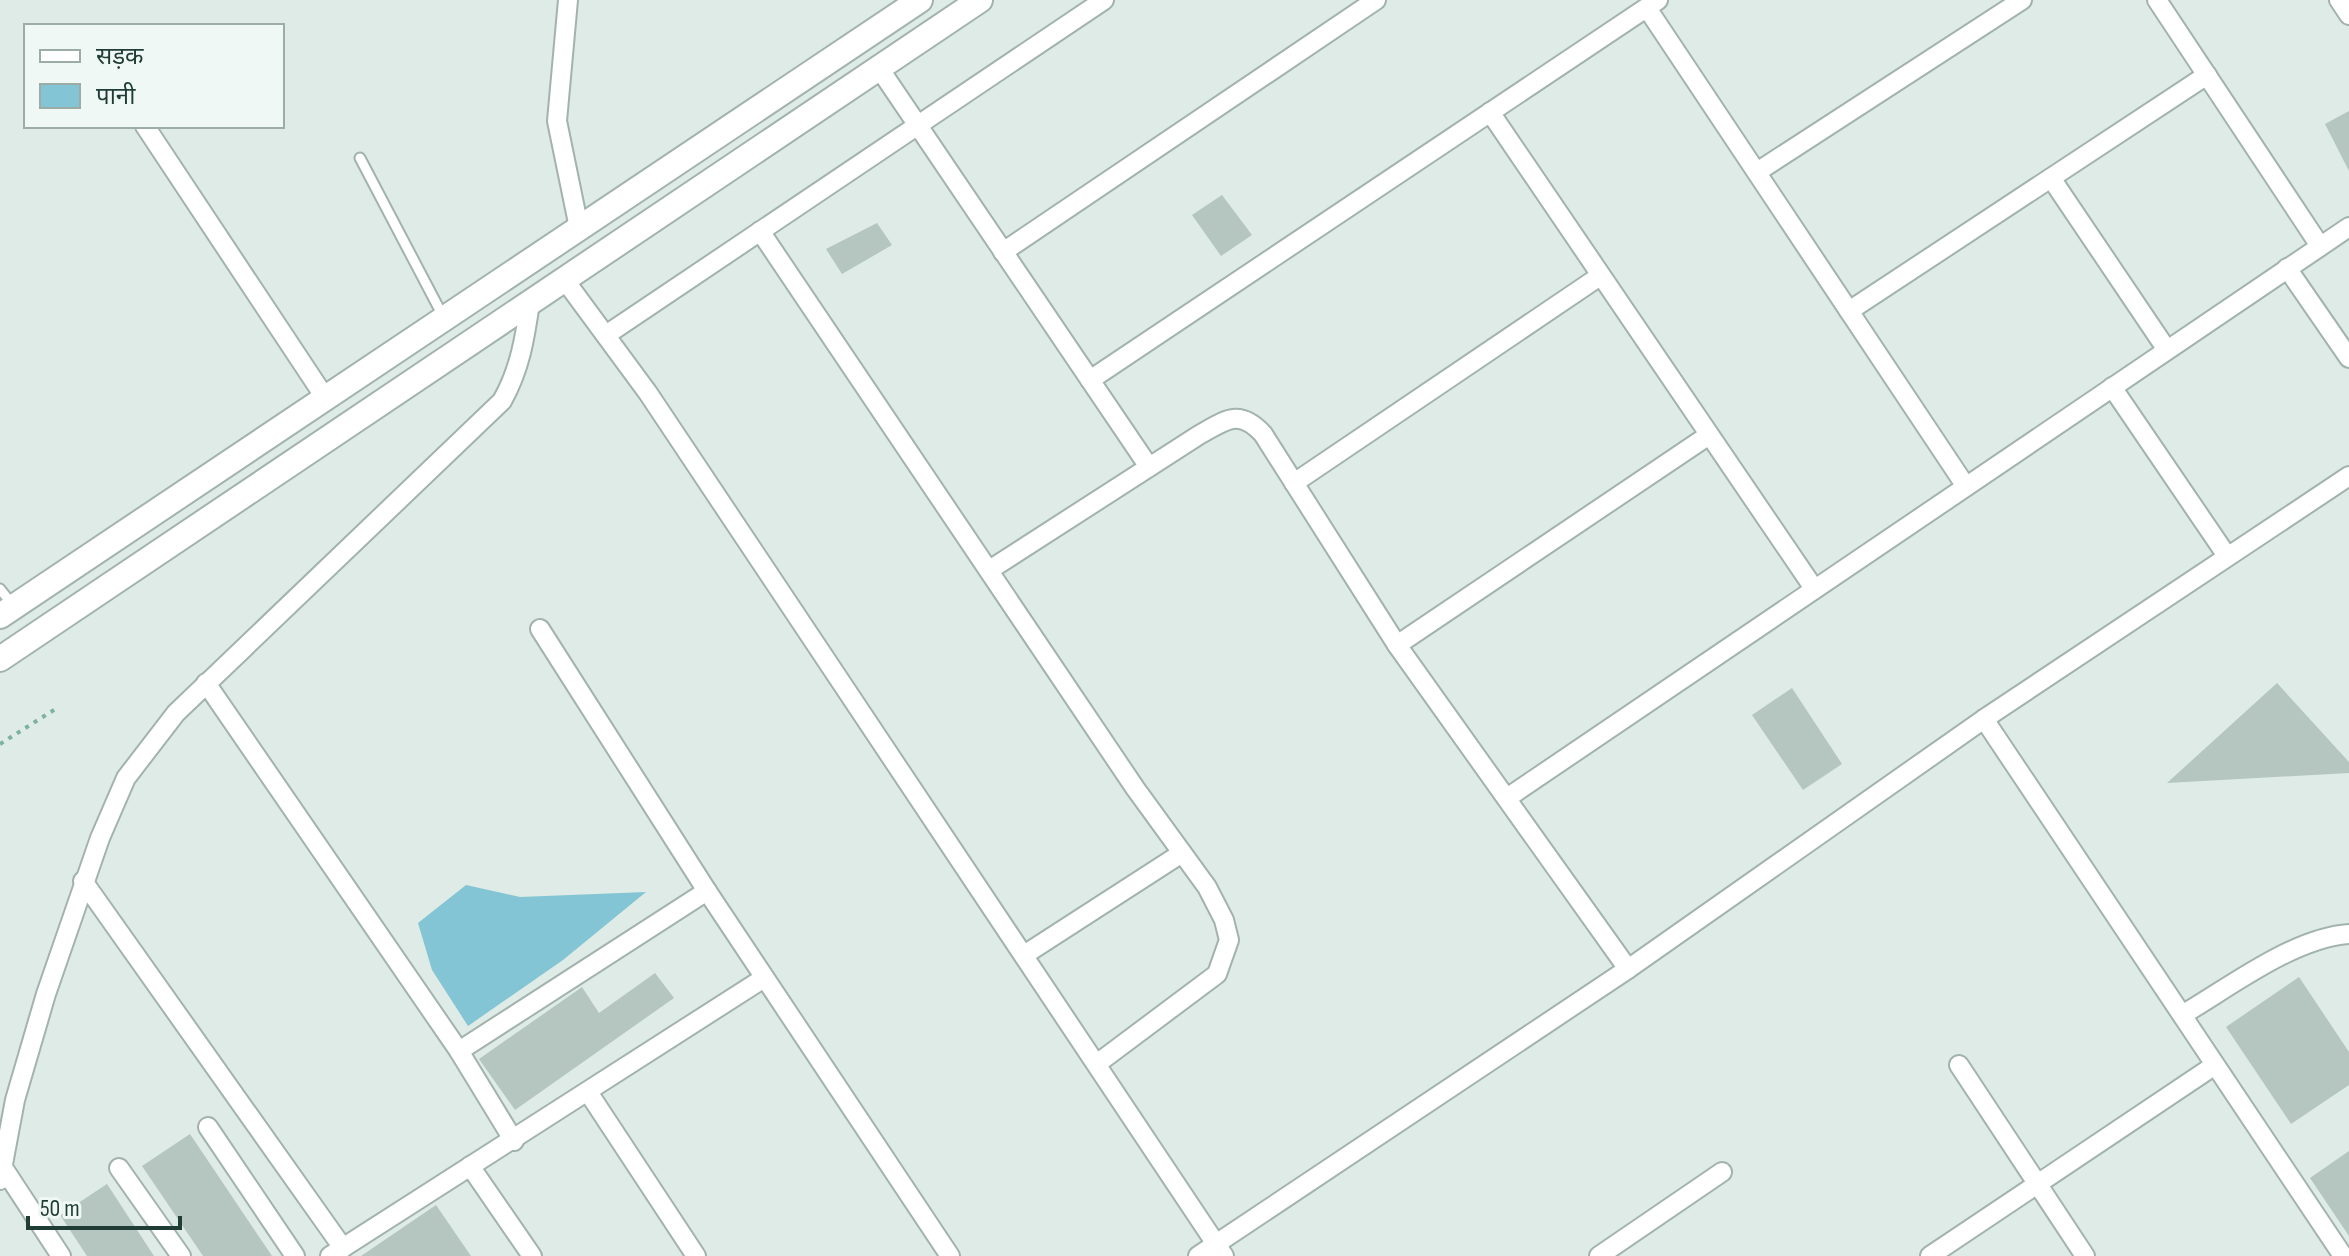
<svg xmlns="http://www.w3.org/2000/svg" width="2349" height="1256" font-family="'Sofia Sans Condensed','Noto Sans Devanagari',sans-serif">
<rect width="100%" height="100%" fill="#dfebe6"/>
<!-- water -->
<path fill="#83c5d4" d="M466 885 520 897 646 892 563 960 468 1026 432 970 418 923Z"/>
<!-- building -->
<g fill="#b4c6bf">
<path d="M2349 111V171L2325 124Z"/>
<path d="M1222 195 1252 235 1221 256 1192 215Z"/>
<path d="M877 223 892 245 842 274 826 249Z"/>
<path d="M2277 683 2349 762V773L2167 783Z"/>
<path d="M1792 688 1842 764 1803 790 1752 715Z"/>
<path d="M655 973 674 998 515 1110 479 1059 582 987 599 1013Z"/>
<path d="M2299 977 2349 1052V1085L2291 1124 2226 1027Z"/>
<path d="M190 1134 272 1256H203L142 1166Z"/>
<path d="M2349 1151V1236L2310 1178Z"/>
<path d="M107 1184 154 1256H87L60 1215Z"/>
<path d="M436 1205 471 1256H361Z"/>
</g>
<g fill="none" stroke-linecap="round" stroke-linejoin="round">
<!-- service casing -->
<g stroke="#a2b3ad" stroke-width="13">
<g id="service">
<path d="M360 158 444 318"/>
<path d="M0 589 12 604"/>
</g>
</g>
<!-- minor casing -->
<g stroke="#a2b3ad" stroke-width="22">
<g id="minor">
<path d="M568 0 557 121 579 228"/>
<path d="M2157 0 2320 246"/>
<path d="M2339 0 2349 15"/>
<path d="M1647 8 1965 485"/>
<path d="M879 68 1149 467"/>
<path d="M1490 112 1813 587"/>
<path d="M145 126 326 399"/>
<path d="M1757 172 2022 0"/>
<path d="M2051 178 2167 350"/>
<path d="M760 231 1135 788 1207 887 1224 920 1229 940 1217 974 1098 1063"/>
<path d="M1003 252 1376 0"/>
<path d="M2287 268 2349 358"/>
<path d="M564 279 648 393 1224 1256"/>
<path d="M1849 311 2207 75"/>
<path d="M606 335 1104 0"/>
<path d="M1090 380 1658 0"/>
<path d="M2112 387 2227 556"/>
<path d="M1294 483 1600 276"/>
<path d="M991 569 1199 435C1226 420 1239 408 1263 434L1397 645 1628 969"/>
<path d="M540 629 707 891 950 1256"/>
<path d="M1397 645 1709 435"/>
<path d="M206 683 459 1051 514 1141"/>
<path d="M1984 719 2343 1256"/>
<path d="M1507 798 2349 227"/>
<path d="M83 881 343 1248"/>
<path d="M1024 955 1182 853"/>
<path d="M2182 1015C2230 987 2293 938 2349 934"/>
<path d="M459 1051 707 891"/>
<path d="M1959 1065 2085 1256"/>
<path d="M588 1092 696 1256"/>
<path d="M208 1127 295 1256"/>
<path d="M2 1166 61 1256"/>
<path d="M470 1166 532 1256"/>
<path d="M119 1168 181 1256"/>
<path d="M0 1180 15 1100 46 994 100 838 126 778 176 713 502 401C520 369 525 338 530 302"/>
<path d="M330 1256 764 978"/>
<path d="M1198 1256 1628 969 1984 719 2349 476"/>
<path d="M1599 1256 1722 1172"/>
<path d="M1930 1256 2215 1065"/>
</g>
</g>
<!-- tertiary casing -->
<g stroke="#a2b3ad" stroke-width="28">
<g id="tertiary">
<path d="M0 616 920 0"/>
<path d="M0 659 980 0"/>
</g>
</g>
<!-- path -->
<path stroke="#7db1a2" stroke-width="4" stroke-dasharray="4 6" stroke-linecap="butt" d="M0 744 57 708"/>
<!-- service -->
<use href="#service" stroke="#fff" stroke-width="9"/>
<!-- minor -->
<use href="#minor" stroke="#fff" stroke-width="18"/>
<!-- tertiary -->
<use href="#tertiary" stroke="#fff" stroke-width="24"/>
</g>
<!-- legend -->
<rect x="24" y="24" width="260" height="104" fill="#eff8f4" stroke="#9cada8" stroke-width="2"/>
<rect x="40" y="50" width="40" height="12" fill="#ffffff" stroke="#9cada8" stroke-width="2"/>
<text x="96" y="64" font-size="24" fill="#1f3c35">सड़क</text>
<rect x="40" y="84" width="40" height="24" fill="#83c5d4" stroke="#9cada8" stroke-width="2"/>
<text x="96" y="104" font-size="24" fill="#1f3c35">पानी</text>
<!-- scale -->
<path d="M28 1216v12h152v-12" fill="none" stroke="#1f3c35" stroke-width="4"/>
<text x="40" y="1216" font-size="24" fill="#1f3c35" stroke="#eff8f4" stroke-width="6" paint-order="stroke">50 m</text>
</svg>
